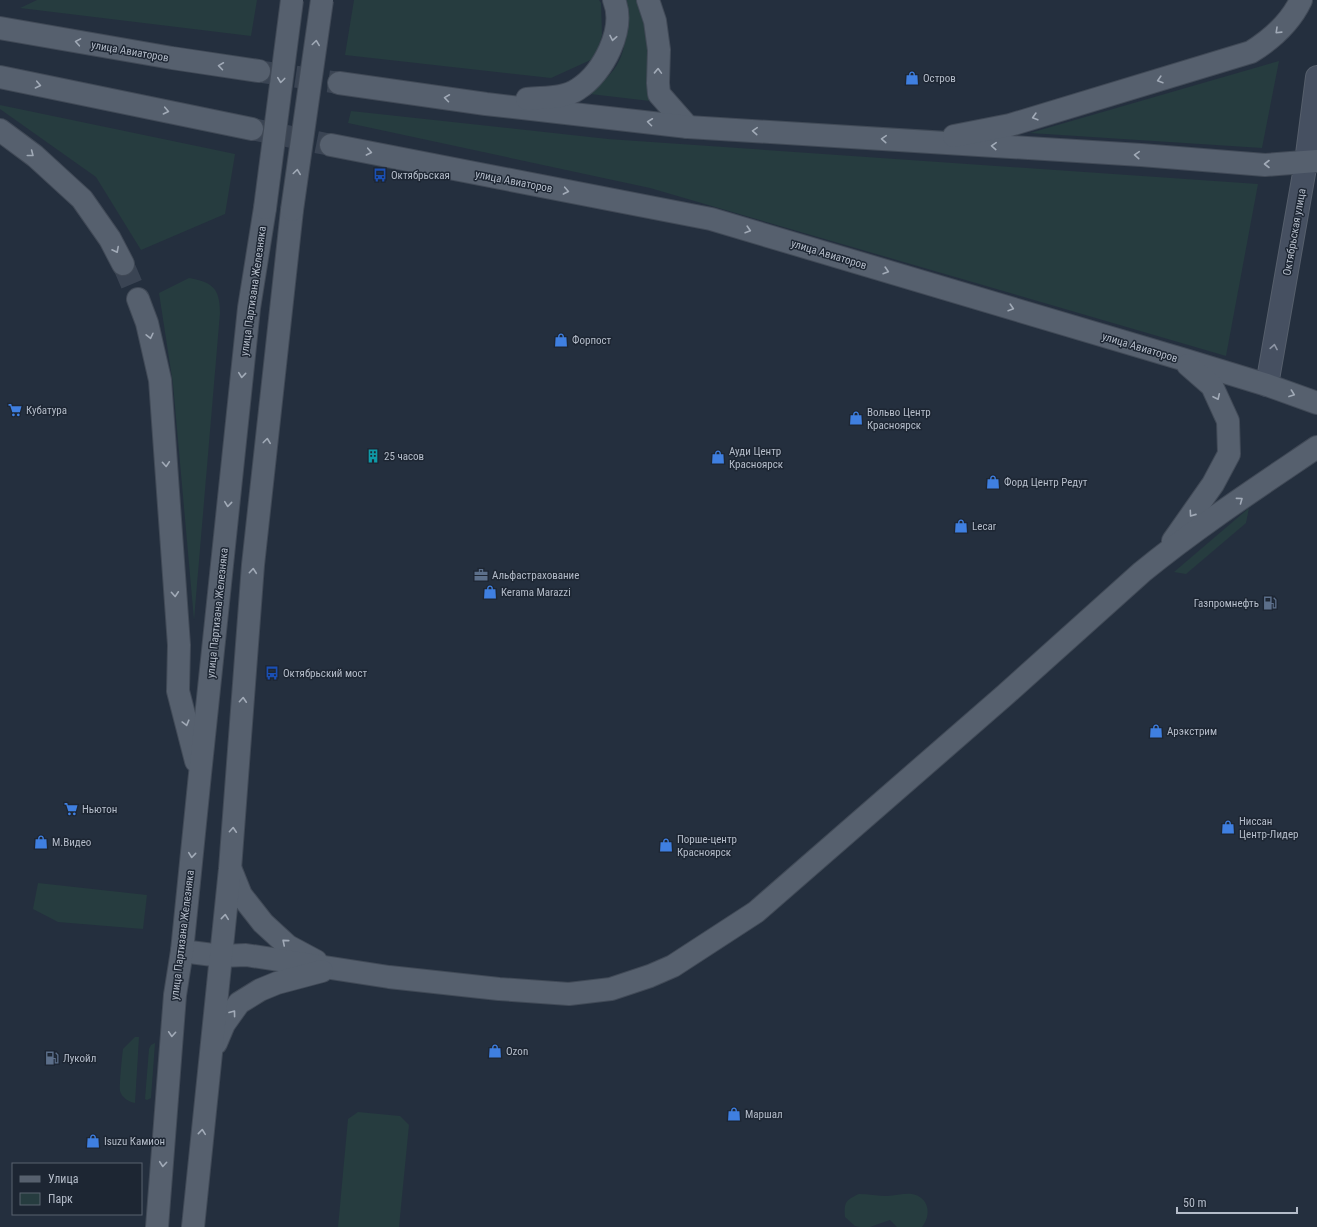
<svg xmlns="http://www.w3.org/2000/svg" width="1317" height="1227" font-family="'Roboto Condensed',sans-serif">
<rect width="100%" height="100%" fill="#242f3e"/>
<!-- green -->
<g fill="#263c3f">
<path d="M37 0H257L251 36 20 8Z"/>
<path d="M354 0H599L601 3 602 35 595 58 551 78 345 55Z"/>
<path d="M625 0H639L646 31 650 101 590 94C600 84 613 74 619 61 628 44 626 21 626 2Z"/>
<path d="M1279 61 1262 148 1030 133Z"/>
<path d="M0 105 235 154 225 214 141 250 96 177 0 109Z"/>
<path d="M351 111 608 139 1258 184 1226 356 650 188 348 123Z"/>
<path d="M189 278C213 282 220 289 220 313L194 620 173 384 159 293Z"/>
<path d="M1249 508 1246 523 1186 574 1174 572Z"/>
<path d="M38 883 147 895 143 929 58 922 33 909Z"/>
<path d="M135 1037H139L135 1103C129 1102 122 1098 120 1091 119 1086 122 1056 123 1049Z"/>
<path d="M155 1043 151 1098 147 1100 145 1099 149 1049 151 1045Z"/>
<path d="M358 1112 400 1116 409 1125 399 1227H338L348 1119Z"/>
<path d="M859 1194C868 1194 878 1196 887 1196 895 1196 904 1193 912 1194 929 1197 932 1215 922 1227H897L890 1220 870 1227H860L855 1226 845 1217C844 1203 845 1200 859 1194Z"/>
</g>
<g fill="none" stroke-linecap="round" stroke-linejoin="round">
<!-- primary-tunnel -->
<g stroke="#3a4453" stroke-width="22" stroke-dasharray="22 11" stroke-linecap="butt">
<path d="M263 72 339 83"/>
<path d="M252 129 331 145"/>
<path d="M123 264 138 299"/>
</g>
<!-- secondary casing -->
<g stroke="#565f6c" stroke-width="24">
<path id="secondary" d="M1267 385 1306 162 1317 77"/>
</g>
<!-- primary casing -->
<g stroke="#414a57" stroke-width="24">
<g id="primary">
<path d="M648 0 655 21 659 50 658 83 659 94 688 127"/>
<path d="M0 28 172 58 259 71"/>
<path d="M0 77 252 129"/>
<path d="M339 83 486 104 688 127 1141 155 1265 165 1317 161"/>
<path d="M527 99C543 97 564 99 578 89 603 73 626 29 614 0"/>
<path d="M0 130 35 156 82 199 110 239 123 264"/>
<path d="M954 136 1010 125 1251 52C1272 39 1290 23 1301 0"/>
<path d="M331 145 711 219 1182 359 1267 385 1317 403"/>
<path d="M138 299 147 323 160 380 179 645 178 691 196 761"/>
<path d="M1173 541 1213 484 1229 454 1228 421 1212 386 1188 365"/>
<path d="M231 870 241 895 263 923 288 946 316 961"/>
<path d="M182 951 221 956 246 955 389 977 499 989 569 994 611 989 650 976 673 966 756 912 1005 695 1142 572C1197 527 1258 487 1317 447"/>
<path d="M216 1043 224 1024 239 1003 260 990 277 983 322 971"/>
<path d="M157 1227 175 995 182 951 200 774 249 308 265 208"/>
<path d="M193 1227 230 869 253 565 292 210"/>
</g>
</g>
<!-- secondary -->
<use href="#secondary" stroke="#465061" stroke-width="22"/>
<!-- primary -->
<use href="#primary" stroke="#56606e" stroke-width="22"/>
<!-- primary-bridge casing -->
<g stroke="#414a57" stroke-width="24" stroke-linecap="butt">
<g id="primary-bridge">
<path d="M265 208 292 0"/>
<path d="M292 210 322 0"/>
</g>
</g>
<!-- primary-bridge -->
<use href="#primary-bridge" stroke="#56606e" stroke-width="22"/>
</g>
<!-- one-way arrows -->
<defs><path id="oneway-chevron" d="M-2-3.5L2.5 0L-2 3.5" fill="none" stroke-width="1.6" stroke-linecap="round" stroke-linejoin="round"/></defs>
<g stroke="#a1aab7">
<use href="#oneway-chevron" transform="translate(1278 31) rotate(136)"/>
<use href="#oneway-chevron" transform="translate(613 38) rotate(101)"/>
<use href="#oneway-chevron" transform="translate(78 42) rotate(-170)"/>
<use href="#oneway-chevron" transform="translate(316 43) rotate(-82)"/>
<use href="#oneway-chevron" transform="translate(221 66) rotate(-172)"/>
<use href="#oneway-chevron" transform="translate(658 71) rotate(-88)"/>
<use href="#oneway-chevron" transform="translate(281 80) rotate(97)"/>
<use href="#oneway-chevron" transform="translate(1160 80) rotate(163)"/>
<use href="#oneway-chevron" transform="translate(38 85) rotate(12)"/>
<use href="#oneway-chevron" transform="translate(447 98) rotate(-172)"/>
<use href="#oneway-chevron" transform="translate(166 111) rotate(12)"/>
<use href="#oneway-chevron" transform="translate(1035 117) rotate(164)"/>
<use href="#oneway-chevron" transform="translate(650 122) rotate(-173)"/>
<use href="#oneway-chevron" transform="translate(755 131) rotate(-176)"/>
<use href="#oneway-chevron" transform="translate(884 139) rotate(-176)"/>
<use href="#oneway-chevron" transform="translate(994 146) rotate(-177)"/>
<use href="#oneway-chevron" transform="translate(369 152) rotate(11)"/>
<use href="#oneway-chevron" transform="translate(31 154) rotate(38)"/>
<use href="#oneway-chevron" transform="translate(1137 155) rotate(-176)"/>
<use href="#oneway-chevron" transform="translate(1267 164) rotate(180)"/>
<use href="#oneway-chevron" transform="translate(297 172) rotate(-82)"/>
<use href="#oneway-chevron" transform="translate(566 191) rotate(11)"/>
<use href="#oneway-chevron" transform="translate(748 230) rotate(17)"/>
<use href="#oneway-chevron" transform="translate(116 250) rotate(63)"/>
<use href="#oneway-chevron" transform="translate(886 271) rotate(17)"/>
<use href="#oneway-chevron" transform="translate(1011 308) rotate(17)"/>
<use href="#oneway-chevron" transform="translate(150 336) rotate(77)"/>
<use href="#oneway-chevron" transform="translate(242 375) rotate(96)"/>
<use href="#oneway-chevron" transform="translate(1292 394) rotate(20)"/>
<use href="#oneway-chevron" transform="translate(1217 397) rotate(65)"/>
<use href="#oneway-chevron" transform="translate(267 441) rotate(-83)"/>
<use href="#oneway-chevron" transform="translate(166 464) rotate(86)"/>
<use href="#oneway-chevron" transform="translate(1240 500) rotate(-36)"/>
<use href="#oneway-chevron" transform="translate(228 504) rotate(96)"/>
<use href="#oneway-chevron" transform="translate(1192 514) rotate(125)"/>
<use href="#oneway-chevron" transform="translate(253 571) rotate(-85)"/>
<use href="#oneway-chevron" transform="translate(175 594) rotate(86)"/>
<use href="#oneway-chevron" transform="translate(243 700) rotate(-86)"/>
<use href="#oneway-chevron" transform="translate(186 723) rotate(75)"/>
<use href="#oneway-chevron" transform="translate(233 830) rotate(-86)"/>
<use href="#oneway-chevron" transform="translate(192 855) rotate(96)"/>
<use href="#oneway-chevron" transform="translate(225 917) rotate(-84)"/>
<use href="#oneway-chevron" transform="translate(285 942) rotate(-140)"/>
<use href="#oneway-chevron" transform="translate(233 1013) rotate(-53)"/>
<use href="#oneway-chevron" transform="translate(172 1034) rotate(94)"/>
<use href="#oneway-chevron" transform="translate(202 1132) rotate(-84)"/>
<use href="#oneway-chevron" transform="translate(163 1164) rotate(95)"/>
</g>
<use stroke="#8e96a5" href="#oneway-chevron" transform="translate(1274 347) rotate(-80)"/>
<!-- icons -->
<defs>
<g id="shop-bare" transform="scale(1.08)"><path d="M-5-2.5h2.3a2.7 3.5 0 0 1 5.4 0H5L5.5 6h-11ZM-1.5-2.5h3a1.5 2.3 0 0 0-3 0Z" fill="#3f7fe0" stroke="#1d2633" stroke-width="2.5" paint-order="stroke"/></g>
<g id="bus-bare" transform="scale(1.08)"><path d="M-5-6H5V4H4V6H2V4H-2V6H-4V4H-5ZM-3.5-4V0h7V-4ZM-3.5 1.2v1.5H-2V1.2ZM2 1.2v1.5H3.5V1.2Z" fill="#1a4fb4" stroke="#1d2633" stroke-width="2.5" paint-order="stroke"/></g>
<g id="supermarket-bare" transform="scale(1.08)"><path d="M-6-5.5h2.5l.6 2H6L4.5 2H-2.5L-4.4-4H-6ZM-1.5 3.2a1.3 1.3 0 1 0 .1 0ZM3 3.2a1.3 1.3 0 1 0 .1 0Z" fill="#3f7fe0" stroke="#1d2633" stroke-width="2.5" paint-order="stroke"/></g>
<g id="building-bare" transform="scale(1.08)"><path d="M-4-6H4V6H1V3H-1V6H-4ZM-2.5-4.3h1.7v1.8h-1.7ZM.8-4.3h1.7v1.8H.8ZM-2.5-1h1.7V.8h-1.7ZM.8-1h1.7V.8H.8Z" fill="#0f9aa8" stroke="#1d2633" stroke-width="2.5" paint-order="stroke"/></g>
<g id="office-bare" transform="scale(1.08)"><path d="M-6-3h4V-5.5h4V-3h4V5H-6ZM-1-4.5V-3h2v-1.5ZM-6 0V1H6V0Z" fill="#5c6f8a" stroke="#1d2633" stroke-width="2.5" paint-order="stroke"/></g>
<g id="fuel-bare" transform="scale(1.08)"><path d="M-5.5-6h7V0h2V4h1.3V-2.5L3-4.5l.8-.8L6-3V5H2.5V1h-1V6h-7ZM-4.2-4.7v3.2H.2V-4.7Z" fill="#5c6f8a" stroke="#1d2633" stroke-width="2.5" paint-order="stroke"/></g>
</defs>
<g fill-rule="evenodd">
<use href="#shop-bare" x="912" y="78"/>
<use href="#bus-bare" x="380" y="175"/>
<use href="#shop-bare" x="561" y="340"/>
<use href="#supermarket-bare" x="15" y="410"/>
<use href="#shop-bare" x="856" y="418"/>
<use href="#building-bare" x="373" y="456"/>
<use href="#shop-bare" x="718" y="457"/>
<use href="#shop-bare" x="993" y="482"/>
<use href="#shop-bare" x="961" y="526"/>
<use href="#office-bare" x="481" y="575"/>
<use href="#shop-bare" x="490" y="592"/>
<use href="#fuel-bare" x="1270" y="603"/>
<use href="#bus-bare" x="272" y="673"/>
<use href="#shop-bare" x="1156" y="731"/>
<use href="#supermarket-bare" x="71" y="809"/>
<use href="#shop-bare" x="1228" y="827"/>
<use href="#shop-bare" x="41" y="842"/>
<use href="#shop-bare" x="666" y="845"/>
<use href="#shop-bare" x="495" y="1051"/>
<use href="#fuel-bare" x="52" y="1058"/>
<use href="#shop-bare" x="734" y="1114"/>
<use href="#shop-bare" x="93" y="1141"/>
</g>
<g text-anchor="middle" stroke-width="3" stroke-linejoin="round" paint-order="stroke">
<!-- street labels -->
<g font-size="11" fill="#b4bcc9" stroke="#1d2633">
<text transform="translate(130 51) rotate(10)" y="4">улица Авиаторов</text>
<text transform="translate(514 181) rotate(11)" y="4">улица Авиаторов</text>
<text transform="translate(1294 232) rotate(-80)" y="4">Октябрьская улица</text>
<text transform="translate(829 254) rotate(17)" y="4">улица Авиаторов</text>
<text transform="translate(253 291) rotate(-82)" y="4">улица Партизана Железняка</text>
<text transform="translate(1140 347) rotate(17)" y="4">улица Авиаторов</text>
<text transform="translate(217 613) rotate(-84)" y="4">улица Партизана Железняка</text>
<text transform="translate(182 935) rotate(-83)" y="4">улица Партизана Железняка</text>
</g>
<!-- poi labels -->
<g font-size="11" fill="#b4bcc9" stroke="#1d2633" text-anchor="start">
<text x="923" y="82">Остров</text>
<text x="391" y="179">Октябрьская</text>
<text x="572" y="344">Форпост</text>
<text x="26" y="414">Кубатура</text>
<text x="867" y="416">Вольво Центр<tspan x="867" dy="13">Красноярск</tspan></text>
<text x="729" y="455">Ауди Центр<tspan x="729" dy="13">Красноярск</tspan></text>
<text x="384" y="460">25 часов</text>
<text x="1004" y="486">Форд Центр Редут</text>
<text x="972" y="530">Lecar</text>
<text x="492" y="579">Альфастрахование</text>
<text x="501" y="596">Kerama Marazzi</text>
<text x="1259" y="607" text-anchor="end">Газпромнефть</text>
<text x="283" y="677">Октябрьский мост</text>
<text x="1167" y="735">Арэкстрим</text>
<text x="82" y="813">Ньютон</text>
<text x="1239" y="825">Ниссан<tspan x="1239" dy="13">Центр-Лидер</tspan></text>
<text x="677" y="843">Порше-центр<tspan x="677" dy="13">Красноярск</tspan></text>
<text x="52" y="846">М.Видео</text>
<text x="506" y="1055">Ozon</text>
<text x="63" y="1062">Лукойл</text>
<text x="745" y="1118">Маршал</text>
<text x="104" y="1145">Isuzu Камион</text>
</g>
</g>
<!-- legend -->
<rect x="12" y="1163" width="130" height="52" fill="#1d2633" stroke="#59626f"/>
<rect x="20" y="1176" width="20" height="6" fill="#56606e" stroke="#59626f"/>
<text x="48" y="1183" font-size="12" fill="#b4bcc9">Улица</text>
<rect x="20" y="1193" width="20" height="12" fill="#263c3f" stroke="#59626f"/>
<text x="48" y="1203" font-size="12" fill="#b4bcc9">Парк</text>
<!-- scale -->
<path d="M1177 1207v6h120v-6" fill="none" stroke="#b4bcc9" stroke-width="2"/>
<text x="1183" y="1207" font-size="12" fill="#b4bcc9" stroke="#1d2633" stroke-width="3" paint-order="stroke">50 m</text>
</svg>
